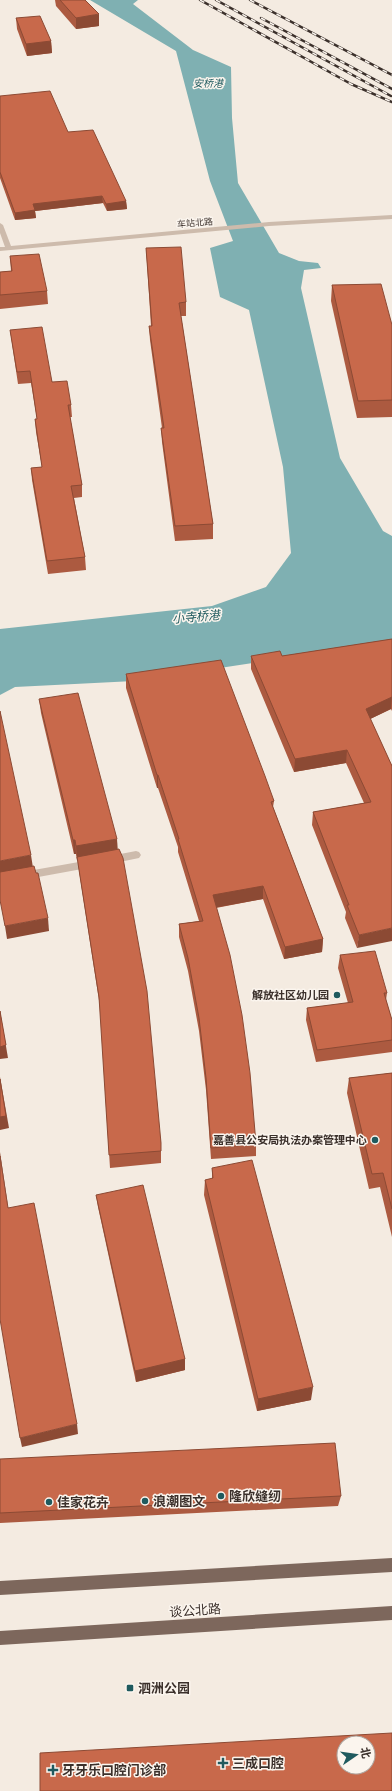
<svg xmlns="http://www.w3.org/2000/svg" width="392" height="1791" font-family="'PT Sans Narrow','Noto Sans SC',sans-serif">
<rect width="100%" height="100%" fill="#f4ebe1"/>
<!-- water -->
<path fill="#7fb0b2" d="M90 0H138L133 4 193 50 231 67 232 118 238 183 279 253 299 261 318 263 321 268 304 270 301 288 340 458 383 531 392 536V642L134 681 15 687 0 695V629L212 606 266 587 291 553 283 467 249 310 220 297 210 248 233 241 210 181 176 51Z"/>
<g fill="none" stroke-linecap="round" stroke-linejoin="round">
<!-- lane -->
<g fill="#cdbbac" fill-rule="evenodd">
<path d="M136 851 139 852 141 855 139 858 110 864 105 860 110 856Z"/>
<path d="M90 860 95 864 93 867 0 884V876Z"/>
</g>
<!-- street -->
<path fill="#cdbbac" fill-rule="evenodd" d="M392 215V219L269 226 0 251V247H5L0 233V223L3 225 11 246 269 222Z"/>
<!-- primary -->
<g fill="#7d675c" fill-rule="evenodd">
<path d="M392 1558V1572L0 1595V1581Z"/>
<path d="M392 1606V1620L0 1645V1631Z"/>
</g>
<!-- rail casing -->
<g stroke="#3b302b" stroke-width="2.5">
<g id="rail">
<path d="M200 0 351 84 392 102"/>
<path d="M216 0 391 96"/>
<path d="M250 0 392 75"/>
<path d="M261 18 392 89"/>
</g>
</g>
<!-- rail -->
<use href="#rail" stroke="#fbf5ee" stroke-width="1.5" stroke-dasharray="5" stroke-linecap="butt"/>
</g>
<!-- wall -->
<g fill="#ac5a40">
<path d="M55 0H85L99 26 76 29 56 6Z"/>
<path d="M16 18 51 41 52 53 27 56 17 29Z"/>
<path d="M0 96 68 132 126 201 127 209 107 211 103 203 35 211 36 218 15 220 0 178Z"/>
<path d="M146 248 186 302V316H181L213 524V539L175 541 162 442 161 428H162L150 340 149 326H151Z"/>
<path d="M10 256 47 291 48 304 0 309V272L11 271Z"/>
<path d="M332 285 392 325V417L357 418 331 301Z"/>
<path d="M10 330 71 405 72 417H70L82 485V497L74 498 85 557 86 570 48 574 32 480 31 468 42 467 36 432 35 419H37L31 383 18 384Z"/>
<path d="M392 639V711L391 709 370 719 392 766 357 948 345 918 346 912 312 825 313 812 364 803 346 763 294 772 251 669V656H282Z"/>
<path d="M126 674 274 801 273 807 323 939 322 952 284 959 263 899 216 908 256 1144V1156L211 1159 206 1090 199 1031 188 971 179 937V924L199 921 178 852V847L158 788H157L126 688Z"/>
<path d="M39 699 117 849 161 1143V1163L110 1168 100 1007 79 871 78 860H77L76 854H74L41 713Z"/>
<path d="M340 955 387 993 386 1000 392 1020V1052L316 1062 306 1020 307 1008 348 1003 338 968Z"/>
<path d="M392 1073V1237L380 1187 369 1189 347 1093 349 1078Z"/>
<path d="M212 1168 311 1400 257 1411 204 1195 205 1180 212 1179Z"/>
<path d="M96 1195 185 1359V1370L136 1382 98 1207Z"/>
<path d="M0 1459 341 1496 338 1506 0 1523Z"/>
</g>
<!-- shaded-wall -->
<g fill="#8c4a34">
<path d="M99 14V26L76 29V18Z"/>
<path d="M51 41 52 53 27 56 26 44Z"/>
<path d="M102 196 103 203 35 211 36 218 15 220V213L33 204Z"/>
<path d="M126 201 127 209 107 211 106 204Z"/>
<path d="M392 697 391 709 364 722 366 709Z"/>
<path d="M347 750 346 763 294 772 295 759Z"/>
<rect x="157" y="775" width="1" height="13"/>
<path d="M117 839 118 853 77 860 76 846Z"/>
<path d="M73 840H75L76 854H74Z"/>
<path d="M31 855 33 868 0 874V861Z"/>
<path d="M263 886V899L213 908V895Z"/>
<path d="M48 918 49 931 7 939 5 926Z"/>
<path d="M392 928V941L357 948 359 935Z"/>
<path d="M323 939 322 952 284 959 285 947Z"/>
<path d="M0 1011 8 1058 0 1059Z"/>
<path d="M0 1077 9 1128 0 1130Z"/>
<path d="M0 1152 10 1220 8 1208 0 1156Z"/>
<path d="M185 1359V1370L136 1382 135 1371Z"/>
<path d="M313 1387 311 1400 257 1411 258 1399Z"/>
<path d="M77 1424 78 1434 22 1447 20 1438Z"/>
</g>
<!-- building -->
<g fill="#c8694b" stroke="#8c4a34" fill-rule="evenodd">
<path d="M60 0H85L99 14 76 18Z"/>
<path d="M40 16 51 41 26 44 16 18Z"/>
<path d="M50 91 68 132 93 130 126 201 106 204 102 196 33 204 35 210 15 213 0 172V96Z"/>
<path d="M181 247 186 302 179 303 213 524 175 526 161 428H164L149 326H152L146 248Z"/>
<path d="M39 254 47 291 0 295V272L12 271 10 256Z"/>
<path d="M381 284 392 325V400L358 401 332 285Z"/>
<path d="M42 327 52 382 67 381 71 405H68L82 485 71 486 85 557 47 561 31 468 42 467 35 419H37L30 371 17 372 10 330Z"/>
<path d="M392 639V697L366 709 392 766V928L359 935 347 905H349L313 812 371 802 347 750 295 759 251 656 280 651 282 656Z"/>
<path d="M221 660 265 776 274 801 271 802 323 939 285 947 263 886 213 895 230 955 242 1015 250 1073 256 1144 211 1148 206 1078 199 1018 188 958 179 924 203 921 178 839H179L158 775H157L126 674Z"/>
<path d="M78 693 117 839 76 846 75 840H73L39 699Z"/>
<path d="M0 711 31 855 0 861Z"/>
<path d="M119 849 123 858 147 991 161 1143V1151L109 1155 99 997 77 857Z"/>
<path d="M34 866 36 873H38L48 918 5 926 0 900V872Z"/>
<path d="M375 951 387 993H384L392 1020V1040L317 1050 307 1008 353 1002 340 955Z"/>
<path d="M0 1011 6 1045 0 1047Z"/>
<path d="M392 1073V1209L383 1173 372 1174 349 1078Z"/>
<path d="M0 1079 6 1116 0 1117Z"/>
<path d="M0 1156 8 1208 34 1203 77 1424 20 1438 0 1319Z"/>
<path d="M252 1160 313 1387 258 1399 205 1180 213 1178 212 1168Z"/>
<path d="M143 1185 185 1359 135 1371 96 1195Z"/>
<path d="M335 1443 341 1496 0 1513V1459Z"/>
<path d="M392 1733V1791H40V1753ZM344 1743H368V1767H344Z"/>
</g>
<!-- markers -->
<g fill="#1f5a5e" stroke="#fbf5ee" stroke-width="1.5">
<circle cx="337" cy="995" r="4"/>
<circle cx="375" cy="1140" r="4"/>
<circle cx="221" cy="1496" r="4"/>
<circle cx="145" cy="1501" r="4"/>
<circle cx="49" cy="1502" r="4"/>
<rect x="126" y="1684" width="8" height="8" rx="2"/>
<path d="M221 1757h4v4h4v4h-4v4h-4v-4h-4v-4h4z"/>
<path d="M51 1764h4v4h4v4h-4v4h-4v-4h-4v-4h4z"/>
</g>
<g text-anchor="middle" stroke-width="3" stroke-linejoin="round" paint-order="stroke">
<!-- far-street labels -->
<g font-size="9" fill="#3b302b" stroke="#fbf5ee">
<text transform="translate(195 223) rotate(-5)" y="3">车站北路</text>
</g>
<!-- far-water labels -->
<g font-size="10" font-style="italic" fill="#1f5a5e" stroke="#fbf5ee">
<text x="208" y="87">安桥港</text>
</g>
<!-- poi labels -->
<g font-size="11" font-weight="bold" fill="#3b302b" stroke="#fbf5ee" text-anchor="end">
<text x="329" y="999">解放社区幼儿园</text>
<text x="367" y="1144">嘉善县公安局执法办案管理中心</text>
</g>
<!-- water labels -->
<g font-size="12" font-style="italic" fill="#1f5a5e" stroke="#fbf5ee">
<text transform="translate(196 617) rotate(-5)" y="4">小寺桥港</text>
</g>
<!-- near-poi labels -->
<g font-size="13" font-weight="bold" fill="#3b302b" stroke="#fbf5ee" text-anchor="start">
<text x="229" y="1501">隆欣缝纫</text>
<text x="153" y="1506">浪潮图文</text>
<text x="57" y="1507">佳家花卉</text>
<text x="138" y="1693">泗洲公园</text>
<text x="232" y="1768">三成口腔</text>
<text x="62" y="1775">牙牙乐口腔门诊部</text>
</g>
<!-- near-street labels -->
<g font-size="13" fill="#3b302b" stroke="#fbf5ee">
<text transform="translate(195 1610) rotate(-4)" y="5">谈公北路</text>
</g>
</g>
<!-- north arrow -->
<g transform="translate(356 1755) rotate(77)"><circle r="19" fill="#fbf5ee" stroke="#aea6a0"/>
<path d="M0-3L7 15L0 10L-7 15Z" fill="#1f5a5e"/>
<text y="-6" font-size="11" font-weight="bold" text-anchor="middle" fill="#3b302b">北</text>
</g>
</svg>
